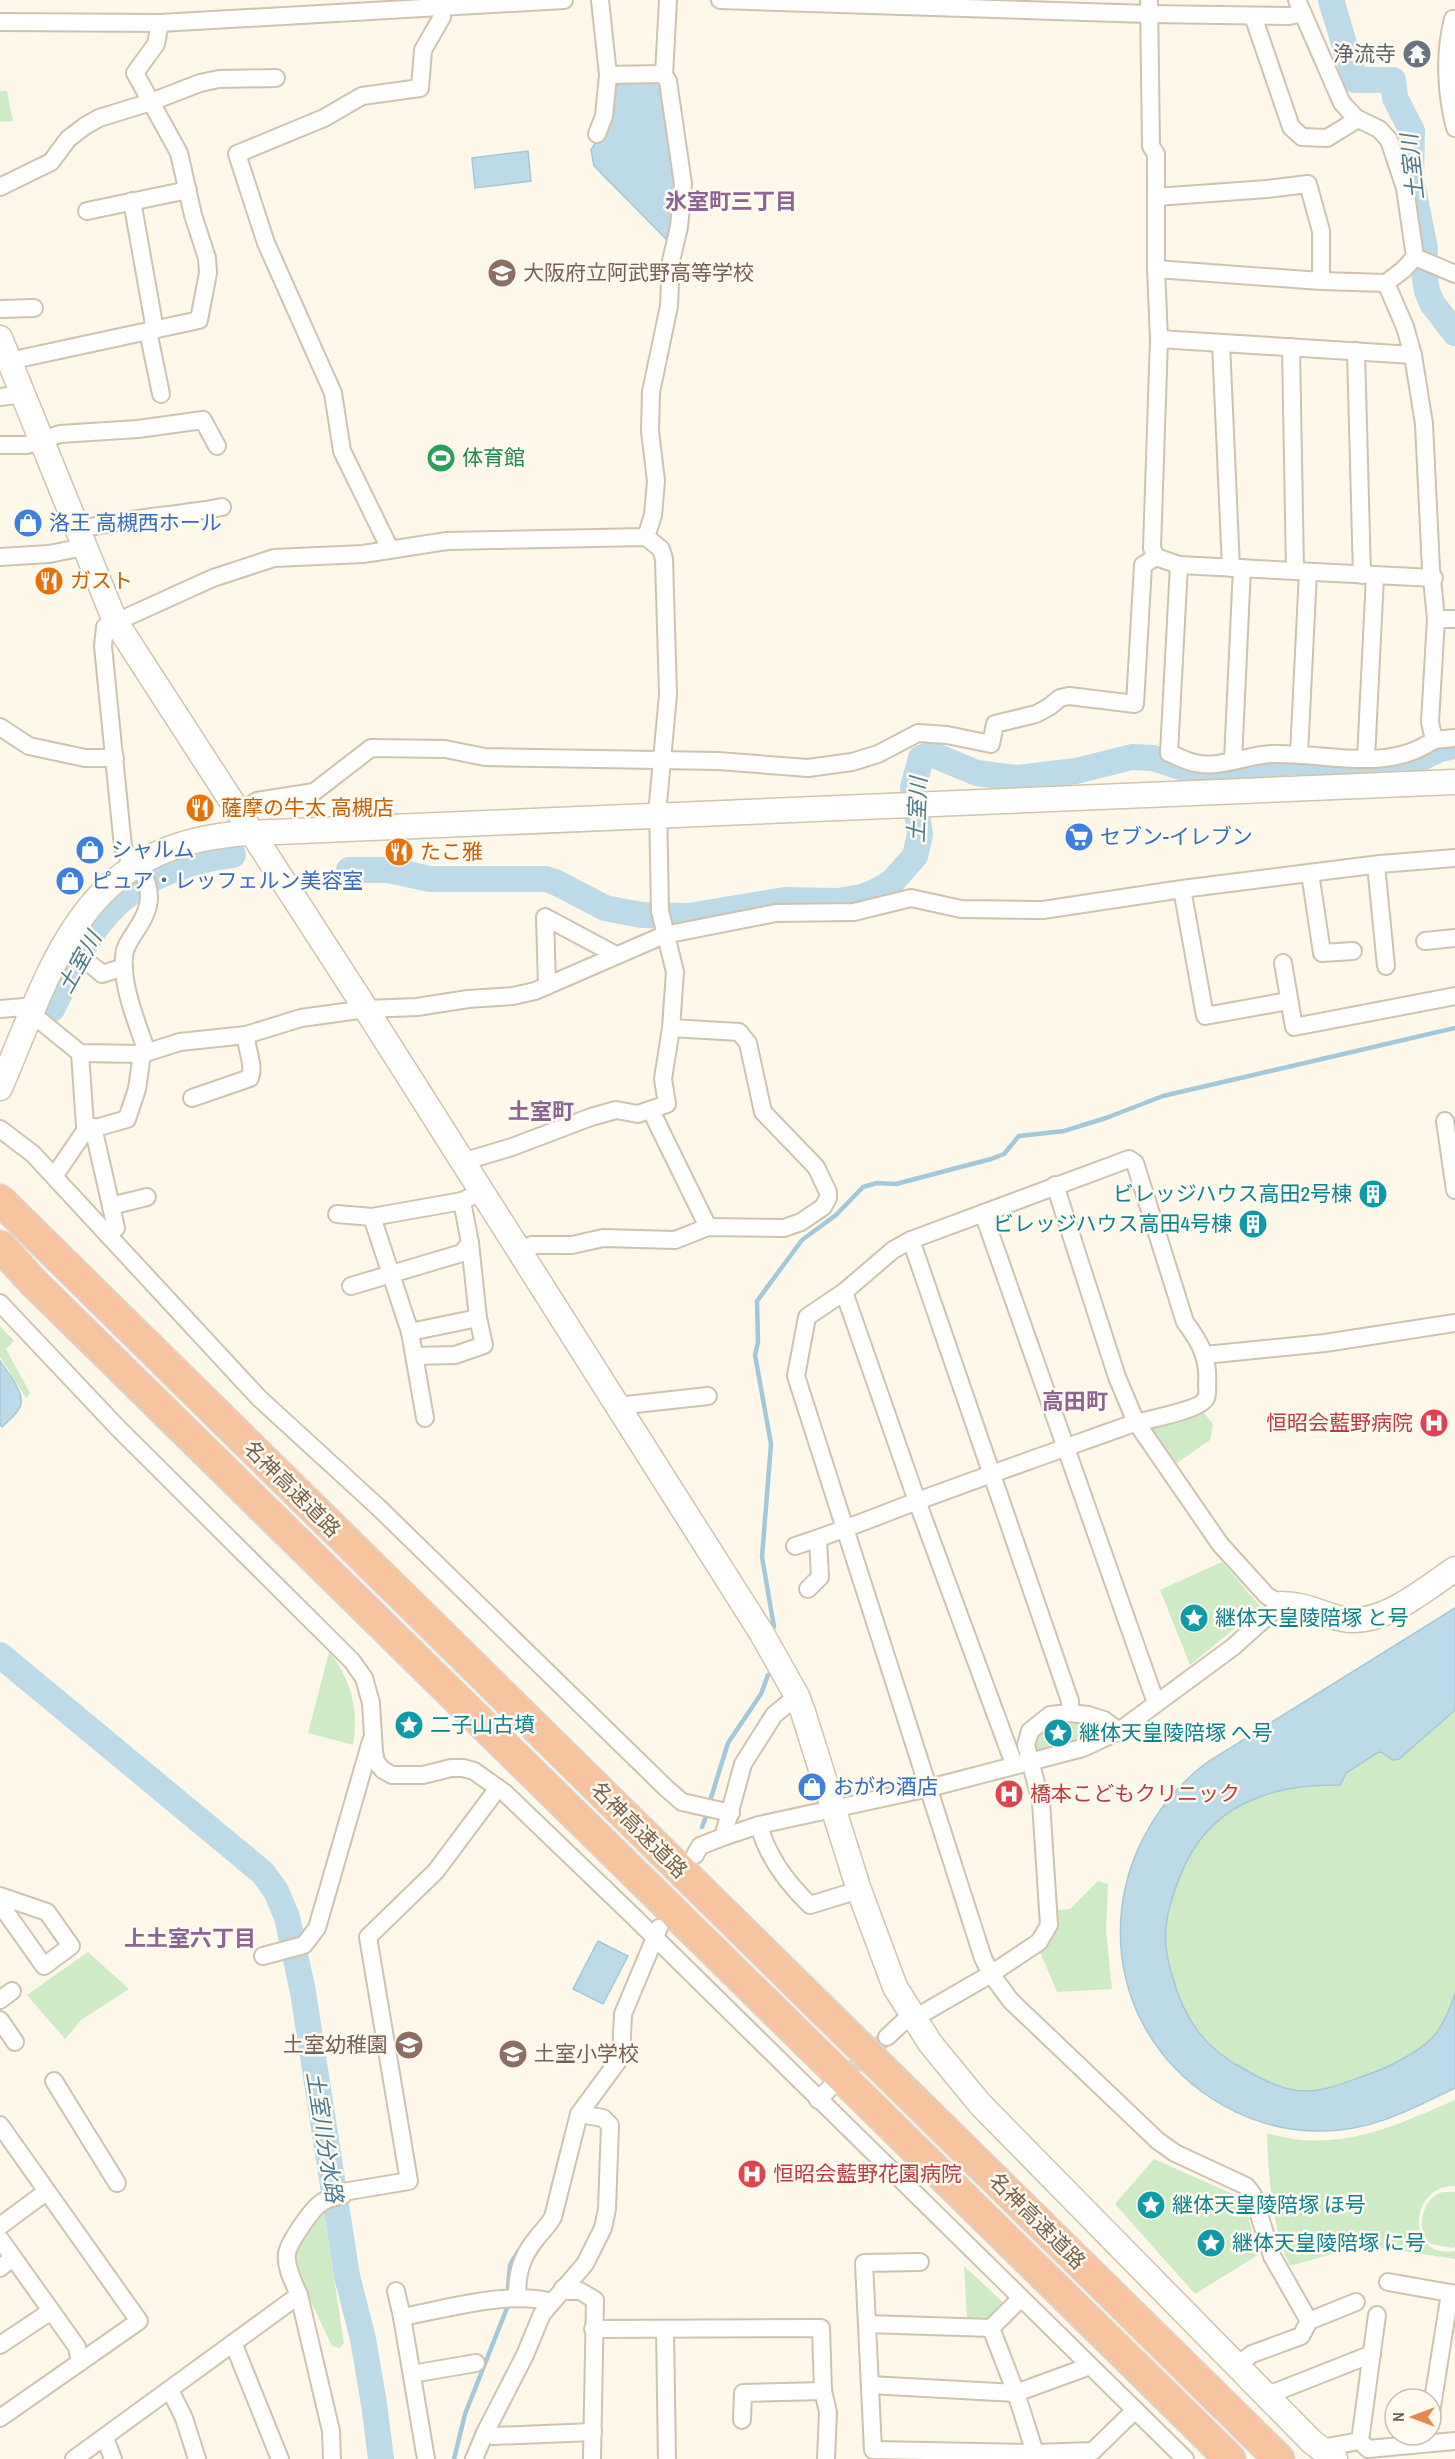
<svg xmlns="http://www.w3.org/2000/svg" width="1455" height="2459" font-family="'Archivo Narrow','Noto Sans JP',sans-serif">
<rect width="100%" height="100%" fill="#fdf8e9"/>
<!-- green -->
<g fill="#cfebc6">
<path d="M0 91H7L13 121 0 122Z"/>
<path d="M0 1326 14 1341 6 1349 30 1393 26 1398 0 1357Z"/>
<path d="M1204 1413 1213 1424 1210 1440 1174 1465 1146 1426Z"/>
<path d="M1222 1562 1261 1607 1190 1665 1160 1590Z"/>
<path d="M329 1652C351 1679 359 1710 353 1745L308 1733Z"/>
<path d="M1455 1710V1994C1452 2007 1442 2029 1432 2038 1420 2050 1390 2067 1374 2072 1349 2081 1321 2095 1294 2090 1277 2087 1259 2078 1244 2069 1195 2042 1158 1984 1166 1926 1168 1908 1174 1891 1181 1874 1193 1844 1214 1819 1243 1804 1274 1788 1305 1785 1340 1785L1346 1773 1377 1753 1381 1752 1393 1759H1399Z"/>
<path d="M1088 1719 1099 1733 1081 1744 1035 1755 1033 1739 1056 1720Z"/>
<path d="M1098 1881 1108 1884 1106 1930 1112 1989 1057 1992 1040 1952 1056 1931 1057 1910 1070 1909Z"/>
<path d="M88 1952 129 1989 81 2020 65 2039 27 1995Z"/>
<path d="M1455 2100V2186C1408 2185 1406 2260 1455 2251V2259L1363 2245 1290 2266C1272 2231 1268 2173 1267 2133 1336 2154 1393 2127 1455 2100Z"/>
<path d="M1154 2159 1244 2199 1258 2255 1195 2294 1115 2204Z"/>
<path d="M1443 2192H1455V2247L1453 2248 1431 2244C1414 2231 1422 2197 1443 2192Z"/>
<path d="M324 2213 344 2343 340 2348 332 2346 301 2281 294 2260 305 2235Z"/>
<path d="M964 2266 1006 2305 993 2326 967 2321Z"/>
</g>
<!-- water -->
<g fill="#bcdae7" stroke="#a3c8d9" stroke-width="1.5">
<path d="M662 78 677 186 667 240 594 166 591 150 608 123 614 88 626 79Z"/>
<path d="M528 151 531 181 475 188 472 158Z"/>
<path d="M0 1361C7 1372 28 1395 19 1409 15 1416 7 1422 2 1427L0 1425Z"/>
<path d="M1455 1608V1710L1399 1759 1393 1760 1381 1752 1377 1753 1346 1773 1340 1785C1305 1785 1275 1788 1243 1804 1214 1819 1193 1844 1181 1874 1174 1891 1168 1908 1166 1926 1164 1943 1167 1959 1172 1975 1184 2019 1204 2048 1244 2069 1259 2078 1277 2087 1294 2090 1319 2095 1346 2082 1369 2074 1388 2068 1418 2052 1432 2038 1442 2028 1451 2007 1455 1994V2088C1412 2109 1372 2131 1323 2131 1284 2132 1244 2120 1211 2098 1089 2017 1093 1850 1206 1763Z"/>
<path d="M598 1941 628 1956 603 2004 573 1989Z"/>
</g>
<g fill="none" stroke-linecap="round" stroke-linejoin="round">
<!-- stream -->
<g stroke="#a3c8d9" stroke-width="4.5">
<path d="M774 1627 762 1557 771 1444 755 1355 758 1342 757 1301 802 1240 836 1215 863 1187 877 1183 896 1184 991 1159 1004 1154 1019 1136 1064 1131 1106 1118 1163 1096 1455 1028"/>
<path d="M710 1801 728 1743 761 1694 768 1675"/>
<path d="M702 1827 708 1811"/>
<path d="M552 2189 562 2150"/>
<path d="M508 2288 510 2265 519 2250"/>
<path d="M454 2459 465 2414 507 2308"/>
</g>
<!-- river -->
<g stroke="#bcdae7" stroke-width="26">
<path d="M1331 0 1355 80H1393L1395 98 1412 131 1411 178 1425 249 1424 273 1427 291 1432 303 1455 333"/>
<path d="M349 870H389L430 879H546L557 883 605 908 641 915 688 916 785 900 837 901 862 897 877 891 893 881 915 856 920 835 913 787 921 758 931 754 977 773 1016 778 1076 771 1132 757 1153 758 1198 773 1227 772 1293 762 1338 768 1387 766 1413 762 1440 749 1455 746"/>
<path d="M52 1009C66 982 78 953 96 928 128 883 180 861 233 855"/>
<path d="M0 1655 263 1873 276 1891 287 1917 303 1992 347 2276 363 2339 374 2404 381 2459"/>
</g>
<!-- street-tunnel -->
<path stroke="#dcd2c2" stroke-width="16" stroke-dasharray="16 8" stroke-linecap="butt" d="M836 2083 887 2037"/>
<!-- street casing -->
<g stroke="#cfc2ae" stroke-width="20">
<g id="street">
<path d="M600 0 608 75 659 74 664 75 668 81 683 184 679 227 671 261 669 306 651 392 650 431 656 481 653 515 646 537"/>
<path d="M720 0 1148 14 1289 16 1303 13"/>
<path d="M1149 0 1151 146 1156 154V269L1159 339 1152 548 1156 557 1179 565 1434 578"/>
<path d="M1297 0 1342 103 1356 118 1379 129 1389 140 1405 188 1415 257 1455 274"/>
<path d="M1253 16 1291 127 1302 137 1327 138 1358 119"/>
<path d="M1455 19H1453C1444 53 1446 94 1455 128"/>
<path d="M0 22 160 23 564 0"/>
<path d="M664 75 668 0"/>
<path d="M597 134 604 116 608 75"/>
<path d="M0 187 51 162 68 139 85 126 99 118 151 102 200 83 219 79 276 78"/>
<path d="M1156 197 1267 189 1308 184 1321 231V281"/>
<path d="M132 201 155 330"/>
<path d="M87 211 188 190"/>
<path d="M1156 269 1321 281 1386 283 1403 270 1415 257"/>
<path d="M0 309 34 308"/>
<path d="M148 331 161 394"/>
<path d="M1159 339 1413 355"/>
<path d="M1221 343 1231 568"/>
<path d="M1291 347 1295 571"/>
<path d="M1356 351 1362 575"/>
<path d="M9 361 199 320 208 273 207 258 193 215 179 153 135 73 156 44 160 23"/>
<path d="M0 397 23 394"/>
<path d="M0 445H27L60 434 138 429 203 420 217 446"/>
<path d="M77 530C124 518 174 516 222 507"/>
<path d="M390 549 342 451 333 393 266 243 237 154 324 118 362 96 420 88 423 50 442 17 440 0"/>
<path d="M0 557 49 554 84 547"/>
<path d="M1179 565 1169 753C1177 756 1186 761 1195 763 1220 769 1246 755 1272 754 1325 752 1386 774 1434 740L1430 722 1436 619 1431 569 1424 424 1413 355 1405 327 1386 283"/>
<path d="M1436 619H1455"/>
<path d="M0 727 29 746 85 758H115"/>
<path d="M1434 740 1455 738"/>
<path d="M1299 754 1308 572"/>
<path d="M1366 759 1375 576"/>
<path d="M1233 761 1242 568"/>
<path d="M248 807 257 801 314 792 371 748 445 749 485 757 718 761 808 768 852 762 878 754 918 733 947 735 991 744 995 724 1036 714 1049 707 1060 698 1069 696 1135 704 1143 565 1156 557"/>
<path d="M139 864C153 892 153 906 135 932 130 940 124 948 124 957 121 985 138 1026 147 1052"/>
<path d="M1376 865 1386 966"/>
<path d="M134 867 123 847 103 646 105 627 213 578 274 558 363 554 447 541 646 537 661 549 664 559 668 695 658 803 660 911 675 972 671 1028 739 1032 748 1043 763 1112 816 1167 828 1192V1198L823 1207 801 1222 784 1228 708 1227 675 1240 603 1238 572 1245H532L520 1250"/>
<path d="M1310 873 1322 953 1353 951"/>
<path d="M1182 889 1205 1016 1288 1001"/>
<path d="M1425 941 1455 938"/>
<path d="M62 946C76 957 90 962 102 974L124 967"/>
<path d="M1283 963 1294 1027 1455 996"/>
<path d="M547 986 545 917 616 955"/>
<path d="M0 1009 35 1006"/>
<path d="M32 1014 80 1053 142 1054 180 1042 246 1035 301 1018 366 1009 417 1007 468 999 513 996 535 991 664 935 776 913 854 912 911 898 961 909 1043 910 1182 889 1380 864 1455 858"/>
<path d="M80 1053 85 1126 93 1127 116 1228 108 1235"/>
<path d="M192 1098 250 1078C255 1064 246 1050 246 1035"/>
<path d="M655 1119 708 1227"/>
<path d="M1445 1121 1455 1190"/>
<path d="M0 1129 33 1154 259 1398 378 1507 666 1788 682 1802 731 1813"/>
<path d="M462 1162 512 1147 591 1117 616 1110 638 1114 667 1104 663 1079 671 1028"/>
<path d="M57 1172 85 1131 127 1119 137 1089 142 1054"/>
<path d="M111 1206 147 1197"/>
<path d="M983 1213 1156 1703"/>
<path d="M337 1214 372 1217 462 1201"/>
<path d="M372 1217 410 1332 425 1418"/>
<path d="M911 1240 1070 1701V1713"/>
<path d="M351 1286 462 1253 470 1243 462 1201 481 1192"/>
<path d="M844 1292 917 1501 1014 1764"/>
<path d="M0 1303 118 1428 352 1661 364 1678 371 1703 374 1752 376 1762 383 1770 392 1775H423L451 1768H463L474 1771 505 1793 632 1915 1185 2459"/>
<path d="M410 1332 478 1318"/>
<path d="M1205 1355 1325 1343 1455 1323"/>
<path d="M415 1356 455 1355 484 1345 478 1318 470 1243"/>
<path d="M617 1406 708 1396"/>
<path d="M795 1546C836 1533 875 1517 915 1502 985 1476 1056 1451 1126 1426 1141 1420 1201 1411 1206 1398 1208 1395 1207 1388 1207 1384 1209 1358 1200 1342 1185 1322L1135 1163 1129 1159 911 1240 893 1250 844 1292 807 1317 796 1376 983 1958 991 1974 1011 2001 1158 2141 1175 2153 1246 2186 1253 2195 1272 2256 1309 2321 1301 2336 1252 2354 1237 2365"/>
<path d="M808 1589 820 1577 818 1539"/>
<path d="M759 1825C767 1856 787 1883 810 1905L859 1890"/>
<path d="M723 1837 759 1825 929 1788 1083 1748 1119 1731 1233 1647 1281 1604 1267 1596 1220 1544 1136 1422 1117 1377 1055 1185"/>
<path d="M695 1855 700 1846 723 1837 743 1764 774 1715 797 1696"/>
<path d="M0 1896 47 1912 71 1946 44 1966 0 1904"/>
<path d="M263 1956 304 1945 317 1928 371 1741"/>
<path d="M0 2000 12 1991"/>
<path d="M0 2020 15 2042"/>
<path d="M887 2037 902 2023 913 2019 991 1974 1039 1942 1049 1925 1041 1802 1026 1745 1030 1731 1050 1715 1070 1713 1088 1715 1104 1720 1119 1731"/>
<path d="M54 2081 117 2183"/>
<path d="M818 2100 830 2088"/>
<path d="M0 2125 139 2321 0 2418"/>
<path d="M0 2226 46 2192"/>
<path d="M0 2239 77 2347 80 2362"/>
<path d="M920 2262 864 2263 873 2450 1035 2453 1093 2451 1135 2410"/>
<path d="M0 2268 13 2258"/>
<path d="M1388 2282 1455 2294"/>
<path d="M563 2288 569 2291H580L595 2300 592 2459"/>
<path d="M396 2291 402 2317"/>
<path d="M299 2295 331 2431 332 2459"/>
<path d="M517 2297C517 2274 521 2257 536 2239 542 2231 548 2226 553 2217L579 2114"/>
<path d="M1309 2321 1356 2302"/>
<path d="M867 2324 991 2328 1021 2298"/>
<path d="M991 2328 1016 2393 1035 2453"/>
<path d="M593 2329 821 2328 823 2391 828 2412 826 2459"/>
<path d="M665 2329 667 2459"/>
<path d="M0 2345 51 2311"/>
<path d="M234 2345 280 2459"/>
<path d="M412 2374 476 2363"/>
<path d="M870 2385 1016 2393 1090 2366"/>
<path d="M170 2390 184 2418 197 2459"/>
<path d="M1268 2395 1372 2354"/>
<path d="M1431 2413 1450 2293"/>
<path d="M742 2420 743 2393 823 2391"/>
<path d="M485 2433 493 2436 593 2432"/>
<path d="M105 2438 113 2459"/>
<path d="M1360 2441 1377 2315"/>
<path d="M1360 2441 1368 2449 1455 2441"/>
<path d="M1321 2448 1360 2441"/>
<path d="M74 2459 299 2295C294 2283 285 2267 287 2254 288 2243 312 2209 321 2203 327 2198 336 2197 343 2195V2192L409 2181 368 1937 436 1871 498 1788"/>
<path d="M426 2459 402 2317C446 2309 509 2290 552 2302"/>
<path d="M474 2459 485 2433 525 2355 542 2314 585 2264 603 2228 607 2209 610 2125 603 2118 579 2114 621 2057 623 2014 659 1928"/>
</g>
</g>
<!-- secondary casing -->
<g stroke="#d2c3ab" stroke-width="27">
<g id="secondary">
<path d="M0 338 115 621 366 1009 761 1632 797 1696 803 1712 859 1890 895 1987 930 2043 980 2104 1312 2442 1335 2459"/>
<path d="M0 1088C56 957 84 841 251 833L1455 782"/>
<path d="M1281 1604C1306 1604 1320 1614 1343 1619 1382 1627 1425 1589 1455 1569"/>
</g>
</g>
<!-- highway casing -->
<g stroke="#dcd6d0" stroke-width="33">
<g id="highway">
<path d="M0 1200 1279 2459"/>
<path d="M0 1246 34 1283 1230 2459"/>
</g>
</g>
<!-- street -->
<use href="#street" stroke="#fff" stroke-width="16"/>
<!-- secondary -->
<use href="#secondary" stroke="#fff" stroke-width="24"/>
<!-- highway -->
<use href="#highway" stroke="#f7c4a0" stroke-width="30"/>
</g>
<!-- icons -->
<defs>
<g id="temple-disc" transform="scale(1.5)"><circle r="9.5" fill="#6b7280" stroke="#fffbf0"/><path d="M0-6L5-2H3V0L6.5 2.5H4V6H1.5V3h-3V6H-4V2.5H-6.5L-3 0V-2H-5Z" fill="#fff"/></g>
<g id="school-disc" transform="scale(1.5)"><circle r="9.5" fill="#8d6e63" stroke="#fffbf0"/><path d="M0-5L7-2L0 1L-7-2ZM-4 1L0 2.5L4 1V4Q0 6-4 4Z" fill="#fff"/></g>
<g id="stadium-disc" transform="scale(1.5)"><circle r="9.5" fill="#2e9e5b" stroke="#fffbf0"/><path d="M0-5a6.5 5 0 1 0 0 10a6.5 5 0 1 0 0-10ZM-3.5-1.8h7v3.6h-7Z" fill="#fff"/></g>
<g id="shop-disc" transform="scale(1.5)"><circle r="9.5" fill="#3f7fe0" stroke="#fffbf0"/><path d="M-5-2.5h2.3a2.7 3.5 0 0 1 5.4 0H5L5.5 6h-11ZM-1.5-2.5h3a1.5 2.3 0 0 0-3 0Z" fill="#fff"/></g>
<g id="restaurant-disc" transform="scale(1.5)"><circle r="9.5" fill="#e8710a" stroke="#fffbf0"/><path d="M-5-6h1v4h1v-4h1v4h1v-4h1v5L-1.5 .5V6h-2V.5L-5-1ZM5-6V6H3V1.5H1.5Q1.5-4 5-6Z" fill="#fff"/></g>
<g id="supermarket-disc" transform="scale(1.5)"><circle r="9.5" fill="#3f7fe0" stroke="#fffbf0"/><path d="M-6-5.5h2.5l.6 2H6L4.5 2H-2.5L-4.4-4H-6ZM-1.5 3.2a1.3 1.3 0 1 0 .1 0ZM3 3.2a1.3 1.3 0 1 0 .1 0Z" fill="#fff"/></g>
<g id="building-disc" transform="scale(1.5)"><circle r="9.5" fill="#0f9aa8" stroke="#fffbf0"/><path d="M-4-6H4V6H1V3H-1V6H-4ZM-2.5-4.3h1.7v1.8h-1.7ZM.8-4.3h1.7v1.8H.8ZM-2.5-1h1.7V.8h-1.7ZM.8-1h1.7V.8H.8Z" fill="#fff"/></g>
<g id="hospital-disc" transform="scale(1.5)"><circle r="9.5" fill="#e0444e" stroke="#fffbf0"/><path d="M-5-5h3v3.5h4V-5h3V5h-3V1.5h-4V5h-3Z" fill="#fff"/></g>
<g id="sight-disc" transform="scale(1.5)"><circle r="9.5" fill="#0f9aa8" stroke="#fffbf0"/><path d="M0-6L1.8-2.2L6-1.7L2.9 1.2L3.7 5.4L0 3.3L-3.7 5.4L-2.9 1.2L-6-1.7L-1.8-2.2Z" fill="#fff"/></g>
</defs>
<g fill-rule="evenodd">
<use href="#temple-disc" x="1417" y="54"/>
<use href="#school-disc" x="502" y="273"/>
<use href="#stadium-disc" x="441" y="458"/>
<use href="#shop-disc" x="28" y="523"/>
<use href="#restaurant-disc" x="49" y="581"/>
<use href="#restaurant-disc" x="200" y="808"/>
<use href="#supermarket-disc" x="1079" y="837"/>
<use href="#shop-disc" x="90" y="850"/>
<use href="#restaurant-disc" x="399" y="852"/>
<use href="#shop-disc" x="70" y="881"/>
<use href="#building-disc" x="1373" y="1194"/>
<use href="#building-disc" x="1253" y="1224"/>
<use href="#hospital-disc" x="1434" y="1423"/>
<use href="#sight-disc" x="1194" y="1618"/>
<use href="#sight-disc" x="409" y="1725"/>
<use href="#sight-disc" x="1058" y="1733"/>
<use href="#shop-disc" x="812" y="1787"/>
<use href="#hospital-disc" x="1009" y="1794"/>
<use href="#school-disc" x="409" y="2045"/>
<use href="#school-disc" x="513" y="2054"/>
<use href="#hospital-disc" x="752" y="2174"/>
<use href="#sight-disc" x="1151" y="2205"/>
<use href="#sight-disc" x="1211" y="2243"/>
</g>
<g text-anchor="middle" stroke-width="5" stroke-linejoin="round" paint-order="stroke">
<!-- worship labels -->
<g font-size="21" fill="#5b616d" stroke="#fffbf0" text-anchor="end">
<text x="1396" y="61">浄流寺</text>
</g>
<!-- education labels -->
<g font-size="21" fill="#785e54" stroke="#fffbf0" text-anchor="start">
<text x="523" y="280">大阪府立阿武野高等学校</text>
<text x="388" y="2052" text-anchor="end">土室幼稚園</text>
<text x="534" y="2061">土室小学校</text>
</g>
<!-- leisure labels -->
<g font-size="21" fill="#27864d" stroke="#fffbf0" text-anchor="start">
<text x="462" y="465">体育館</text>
</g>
<!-- shop labels -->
<g font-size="21" fill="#366cbe" stroke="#fffbf0" text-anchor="start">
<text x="49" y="530">洛王 高槻西ホール</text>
<text x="1100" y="844">セブン-イレブン</text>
<text x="111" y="857">シャルム</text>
<text x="91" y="888">ピュア・レッフェルン美容室</text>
<text x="833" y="1794">おがわ酒店</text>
</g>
<!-- food labels -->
<g font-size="21" fill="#c56008" stroke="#fffbf0" text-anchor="start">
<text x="70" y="588">ガスト</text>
<text x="221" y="815">薩摩の牛太 高槻店</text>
<text x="420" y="859">たこ雅</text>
</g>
<!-- culture labels -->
<g font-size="21" fill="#0d838f" stroke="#fffbf0" text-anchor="start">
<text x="1352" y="1201" text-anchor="end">ビレッジハウス高田2号棟</text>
<text x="1232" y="1231" text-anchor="end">ビレッジハウス高田4号棟</text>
<text x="1215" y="1625">継体天皇陵陪塚 と号</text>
<text x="430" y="1732">二子山古墳</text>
<text x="1079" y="1740">継体天皇陵陪塚 へ号</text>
<text x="1172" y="2212">継体天皇陵陪塚 ほ号</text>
<text x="1232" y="2250">継体天皇陵陪塚 に号</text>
</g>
<!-- health labels -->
<g font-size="21" fill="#be3a42" stroke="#fffbf0" text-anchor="start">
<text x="1413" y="1430" text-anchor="end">恒昭会藍野病院</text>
<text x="1030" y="1801">橋本こどもクリニック</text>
<text x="773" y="2181">恒昭会藍野花園病院</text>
</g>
<!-- street labels -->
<g font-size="21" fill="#78624c" stroke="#fffbf0">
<text transform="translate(292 1489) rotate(45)" y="7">名神高速道路</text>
<text transform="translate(639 1830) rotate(45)" y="7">名神高速道路</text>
<text transform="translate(1037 2221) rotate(45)" y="7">名神高速道路</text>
</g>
<!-- water labels -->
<g font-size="22" font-style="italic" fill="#487a93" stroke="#fffbf0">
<text transform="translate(1412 167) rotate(-96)" y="8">土室川</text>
<text transform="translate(917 810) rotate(-88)" y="8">土室川</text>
<text transform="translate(79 962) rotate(-61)" y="8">土室川</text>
<text transform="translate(325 2137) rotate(81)" y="8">土室川分水路</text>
</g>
<!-- neighbourhood labels -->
<g font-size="22" font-weight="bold" fill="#8c6494" stroke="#fffbf0">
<text x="731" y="209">氷室町三丁目</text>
<text x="541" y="1119">土室町</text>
<text x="1075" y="1409">高田町</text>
<text x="190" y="1946">上土室六丁目</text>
</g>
</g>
<!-- north arrow -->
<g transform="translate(1413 2417) rotate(270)"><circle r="28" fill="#fffbf0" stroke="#c9beae" stroke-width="1.5"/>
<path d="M0-4.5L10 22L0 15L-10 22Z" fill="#e6884e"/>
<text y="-9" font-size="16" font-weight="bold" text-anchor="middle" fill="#78624c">N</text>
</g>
</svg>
